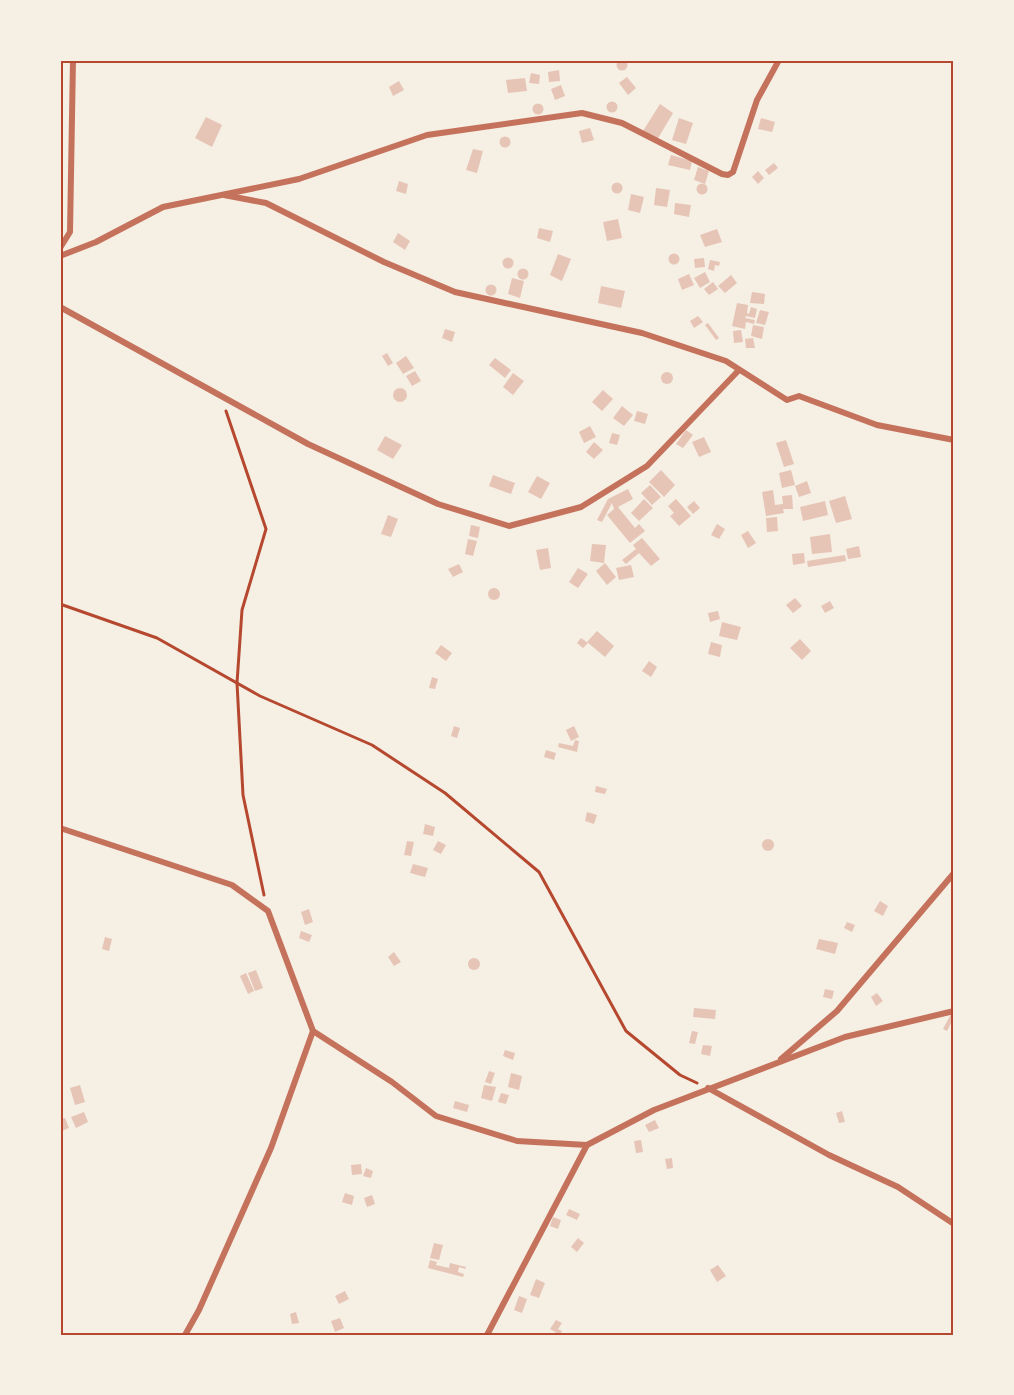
<svg xmlns="http://www.w3.org/2000/svg" width="1014" height="1395" font-family="'Noto Serif',serif">
<rect width="100%" height="100%" fill="#f6efe4"/>
<!-- building -->
<g fill="#e6c5b7">
<circle cx="622" cy="65" r="5.5"/>
<path d="M559 70 560 81 549 82 548 72Z"/>
<path d="M531 73 540 75 539 84 529 83Z"/>
<path d="M627 77 636 88 628 95 619 83Z"/>
<path d="M525 78 527 91 508 93 506 80Z"/>
<path d="M399 81 404 90 393 96 389 87Z"/>
<path d="M561 85 565 96 555 100 551 89Z"/>
<circle cx="612" cy="107" r="5.5"/>
<circle cx="538" cy="109" r="5.5"/>
<path d="M660 104 673 113 657 140 643 131Z"/>
<path d="M206 117 222 125 212 147 195 138Z"/>
<path d="M679 118 693 123 686 144 672 140Z"/>
<path d="M761 118 775 122 772 132 758 129Z"/>
<path d="M590 128 594 140 582 143 579 131Z"/>
<circle cx="505" cy="142" r="5.5"/>
<path d="M473 149 483 151 477 173 466 170Z"/>
<path d="M671 155 692 161 690 170 668 165Z"/>
<path d="M774 163 778 168 769 175 765 170Z"/>
<path d="M698 167 709 171 705 184 694 180Z"/>
<path d="M758 171 764 178 758 184 752 177Z"/>
<path d="M399 181 408 184 406 194 396 191Z"/>
<circle cx="617" cy="188" r="5.5"/>
<circle cx="702" cy="189" r="5.5"/>
<path d="M656 188 670 190 667 207 654 205Z"/>
<path d="M631 194 644 197 640 213 628 210Z"/>
<path d="M675 203 691 205 689 217 674 214Z"/>
<path d="M618 219 622 238 607 241 603 222Z"/>
<path d="M539 228 553 231 550 242 537 238Z"/>
<path d="M717 229 722 242 705 247 700 235Z"/>
<path d="M398 233 410 241 405 250 393 242Z"/>
<circle cx="674" cy="259" r="5.5"/>
<path d="M558 254 571 259 562 281 550 275Z"/>
<circle cx="508" cy="263" r="5.5"/>
<path d="M704 258 705 267 695 268 694 259Z"/>
<path d="M710 260 720 262 719 266 715 265 714 271 708 269Z"/>
<circle cx="523" cy="274" r="5.5"/>
<path d="M705 272 710 282 700 288 694 278Z"/>
<path d="M689 274 694 285 682 290 678 279Z"/>
<path d="M731 275 737 283 725 293 718 286Z"/>
<path d="M512 278 524 281 520 298 508 294Z"/>
<path d="M713 282 718 289 709 295 704 289Z"/>
<circle cx="491" cy="290" r="5.5"/>
<path d="M601 286 625 291 621 308 598 303Z"/>
<path d="M752 292 765 294 764 304 750 303Z"/>
<path d="M737 303 748 305 747 313 749 314 751 307 757 309 755 318 746 316 745 318 755 320 754 324 746 322 745 329 732 326Z"/>
<path d="M760 310 769 312 765 325 756 323Z"/>
<path d="M698 316 703 322 694 328 690 321Z"/>
<path d="M708 323 719 338 716 340 705 325Z"/>
<path d="M753 325 764 327 762 339 751 336Z"/>
<path d="M445 329 455 332 452 342 442 338Z"/>
<path d="M741 330 743 342 734 343 733 331Z"/>
<path d="M753 338 755 348H746L745 339Z"/>
<path d="M387 353 393 363 388 366 382 356Z"/>
<path d="M406 356 414 368 403 374 396 363Z"/>
<path d="M495 358 511 370 505 378 489 365Z"/>
<path d="M415 371 421 381 412 386 406 376Z"/>
<circle cx="667" cy="378" r="6"/>
<path d="M513 373 524 381 513 395 503 387Z"/>
<circle cx="400" cy="395" r="7"/>
<path d="M603 390 613 399 602 411 592 402Z"/>
<path d="M622 406 633 415 624 426 613 418Z"/>
<path d="M637 411 648 414 645 424 634 421Z"/>
<path d="M590 426 596 437 584 443 579 432Z"/>
<path d="M686 430 693 435 683 448 676 444Z"/>
<path d="M612 433 620 435 617 445 609 443Z"/>
<path d="M385 436 402 445 393 459 377 450Z"/>
<path d="M704 437 711 452 699 457 692 442Z"/>
<path d="M786 440 794 464 784 467 776 443Z"/>
<path d="M594 442 603 450 594 459 586 452Z"/>
<path d="M661 470 675 485 664 497 649 482Z"/>
<path d="M791 470 795 485 782 488 779 473Z"/>
<path d="M493 475 515 483 511 494 489 486Z"/>
<path d="M537 476 550 483 541 499 528 492Z"/>
<path d="M807 481 811 493 799 497 795 486Z"/>
<path d="M650 485 661 497 652 505 641 493Z"/>
<path d="M628 489 633 499 618 507 635 528 639 524 645 531 630 543 607 515 614 509 612 503 602 522 597 520 608 499Z"/>
<path d="M773 490 775 505 783 504 782 496 792 495 793 509H783L784 513 766 516 762 492Z"/>
<path d="M845 496 852 519 836 523 829 501Z"/>
<path d="M644 499 653 508 639 521 631 513Z"/>
<path d="M676 499 691 516 679 526 670 516 674 513 668 506Z"/>
<path d="M694 501 700 508 693 514 687 507Z"/>
<path d="M825 501 828 515 803 521 800 507Z"/>
<path d="M388 515 398 519 391 537 381 534Z"/>
<path d="M777 517 778 531 767 532 766 518Z"/>
<path d="M717 524 725 529 719 539 711 535Z"/>
<path d="M471 525 480 527 478 538 469 536Z"/>
<path d="M748 531 756 543 748 548 741 535Z"/>
<path d="M830 534 832 552 812 554 810 537Z"/>
<path d="M642 538 660 559 651 566 639 553 626 564 622 560 636 549 633 545Z"/>
<path d="M468 539 477 541 473 556 465 554Z"/>
<path d="M592 544 606 545 604 563 590 561Z"/>
<path d="M859 546 861 557 848 559 846 549Z"/>
<path d="M548 548 551 568 540 570 536 550Z"/>
<path d="M804 553 805 563 793 565 792 554Z"/>
<path d="M845 555 846 561 808 567 807 561Z"/>
<path d="M605 563 616 577 607 585 596 571Z"/>
<path d="M459 564 463 572 453 577 448 569Z"/>
<path d="M631 565 634 577 619 580 616 568Z"/>
<path d="M578 568 588 574 578 588 569 582Z"/>
<circle cx="494" cy="594" r="6"/>
<path d="M795 598 802 606 793 613 786 605Z"/>
<path d="M830 601 834 608 825 613 821 606Z"/>
<path d="M718 611 720 619 710 622 708 613Z"/>
<path d="M722 622 741 627 737 640 719 636Z"/>
<path d="M597 631 614 646 605 657 587 642Z"/>
<path d="M581 638 588 643 583 648 577 643Z"/>
<path d="M800 639 811 651 802 660 790 648Z"/>
<path d="M711 642 722 645 720 657 708 654Z"/>
<path d="M441 645 452 653 446 661 435 653Z"/>
<path d="M649 661 657 667 651 677 642 671Z"/>
<path d="M432 677 438 679 435 689 429 688Z"/>
<path d="M454 726 460 728 457 738 451 736Z"/>
<path d="M574 726 579 737 571 741 566 730Z"/>
<path d="M575 740 579 741 577 752 558 747 559 743 573 746Z"/>
<path d="M546 750 556 753 554 760 544 757Z"/>
<path d="M596 786 607 789 605 794 595 792Z"/>
<path d="M587 812 597 815 594 824 585 821Z"/>
<path d="M425 824 435 827 433 836 423 834Z"/>
<circle cx="768" cy="845" r="6"/>
<path d="M407 841 414 842 411 856 404 855Z"/>
<path d="M438 841 446 845 441 854 433 850Z"/>
<path d="M413 864 428 868 425 877 410 873Z"/>
<path d="M880 901 888 906 883 916 874 911Z"/>
<path d="M309 909 313 922 305 925 301 912Z"/>
<path d="M847 922 855 925 852 932 844 928Z"/>
<path d="M301 931 312 935 309 942 299 938Z"/>
<path d="M105 937 112 939 109 951 102 949Z"/>
<path d="M819 939 838 943 835 954 816 949Z"/>
<path d="M394 952 401 962 394 966 388 957Z"/>
<circle cx="474" cy="964" r="6"/>
<path d="M256 970 263 988 255 991 248 973Z"/>
<path d="M246 973 254 991 248 994 240 976Z"/>
<path d="M825 989 834 991 832 999 823 997Z"/>
<path d="M877 993 883 1001 876 1006 871 997Z"/>
<path d="M694 1008 716 1010 715 1019 693 1017Z"/>
<path d="M951 1014 954 1017 947 1031 943 1029Z"/>
<path d="M692 1031 698 1032 695 1044 689 1043Z"/>
<path d="M703 1045 712 1046 710 1056 701 1054Z"/>
<path d="M505 1050 515 1053 513 1060 503 1056Z"/>
<path d="M489 1071 495 1073 491 1084 485 1082Z"/>
<path d="M511 1073 522 1076 519 1090 508 1087Z"/>
<path d="M80 1085 85 1102 75 1105 70 1088Z"/>
<path d="M484 1085 496 1087 492 1101 481 1098Z"/>
<path d="M501 1093 509 1095 506 1104 498 1102Z"/>
<path d="M455 1101 469 1105 467 1112 453 1108Z"/>
<path d="M842 1111 845 1122 839 1123 836 1113Z"/>
<path d="M84 1112 88 1122 76 1128 71 1117Z"/>
<path d="M65 1118 69 1128 62 1131 60 1119Z"/>
<path d="M655 1120 659 1128 649 1132 645 1125Z"/>
<path d="M641 1140 643 1152 636 1153 634 1141Z"/>
<path d="M672 1158 673 1168 667 1169 665 1159Z"/>
<path d="M361 1164 362 1174 352 1175 351 1165Z"/>
<path d="M366 1168 373 1171 371 1178 363 1176Z"/>
<path d="M345 1193 354 1196 352 1205 342 1202Z"/>
<path d="M372 1195 375 1204 367 1207 364 1198Z"/>
<path d="M569 1209 580 1214 577 1220 566 1215Z"/>
<path d="M553 1217 561 1220 558 1229 550 1226Z"/>
<path d="M578 1238 584 1243 577 1252 571 1247Z"/>
<path d="M434 1243 443 1245 439 1260 430 1258Z"/>
<path d="M430 1260 437 1262 436 1265 449 1268 450 1263 466 1267 465 1269 459 1267 458 1272 464 1274 463 1277 428 1268Z"/>
<path d="M718 1265 726 1276 717 1282 710 1270Z"/>
<path d="M536 1279 545 1283 539 1298 530 1295Z"/>
<path d="M345 1291 349 1299 339 1304 335 1296Z"/>
<path d="M519 1296 527 1299 522 1313 514 1310Z"/>
<path d="M296 1312 299 1323 292 1324 290 1314Z"/>
<path d="M340 1318 344 1328 335 1332 331 1321Z"/>
<path d="M556 1320 562 1323 558 1329 562 1331 560 1335 550 1329Z"/>
</g>
<g fill="none" stroke-linecap="round" stroke-linejoin="round">
<!-- path -->
<g stroke="#b5482f" stroke-width="3">
<path d="M226 411 266 529 242 610 237 683 243 795 264 895"/>
<path d="M60 604 157 638 260 696 372 745 445 793 539 872 626 1031 680 1075 697 1083"/>
</g>
<!-- minor -->
<g stroke="#c5725c" stroke-width="6">
<path d="M224 195 266 203 384 262 455 292 642 333 726 361 787 400 799 396 877 425 954 440"/>
<path d="M60 248 70 232 73 60"/>
<path d="M60 256 96 242 163 207 299 179 427 135 582 113 622 123 722 174 728 175 733 172 757 100 779 60"/>
<path d="M60 307 308 444 438 504 509 526 581 507 647 466 739 370"/>
<path d="M60 828 232 885 268 911 313 1031 271 1148 199 1310 185 1335"/>
<path d="M313 1031 392 1082 436 1116 517 1141 587 1145 654 1110 845 1037 954 1011"/>
<path d="M781 1059 837 1011 954 873"/>
<path d="M708 1088 829 1155 898 1187 954 1224"/>
<path d="M487 1335 587 1145"/>
</g>
</g>
<!-- border -->
<rect width="1014" height="1395" fill="none" stroke="#f6efe4" stroke-width="123"/>
<rect x="62" y="62" width="890" height="1272" fill="none" stroke="#b5482f" stroke-width="2"/>
</svg>
